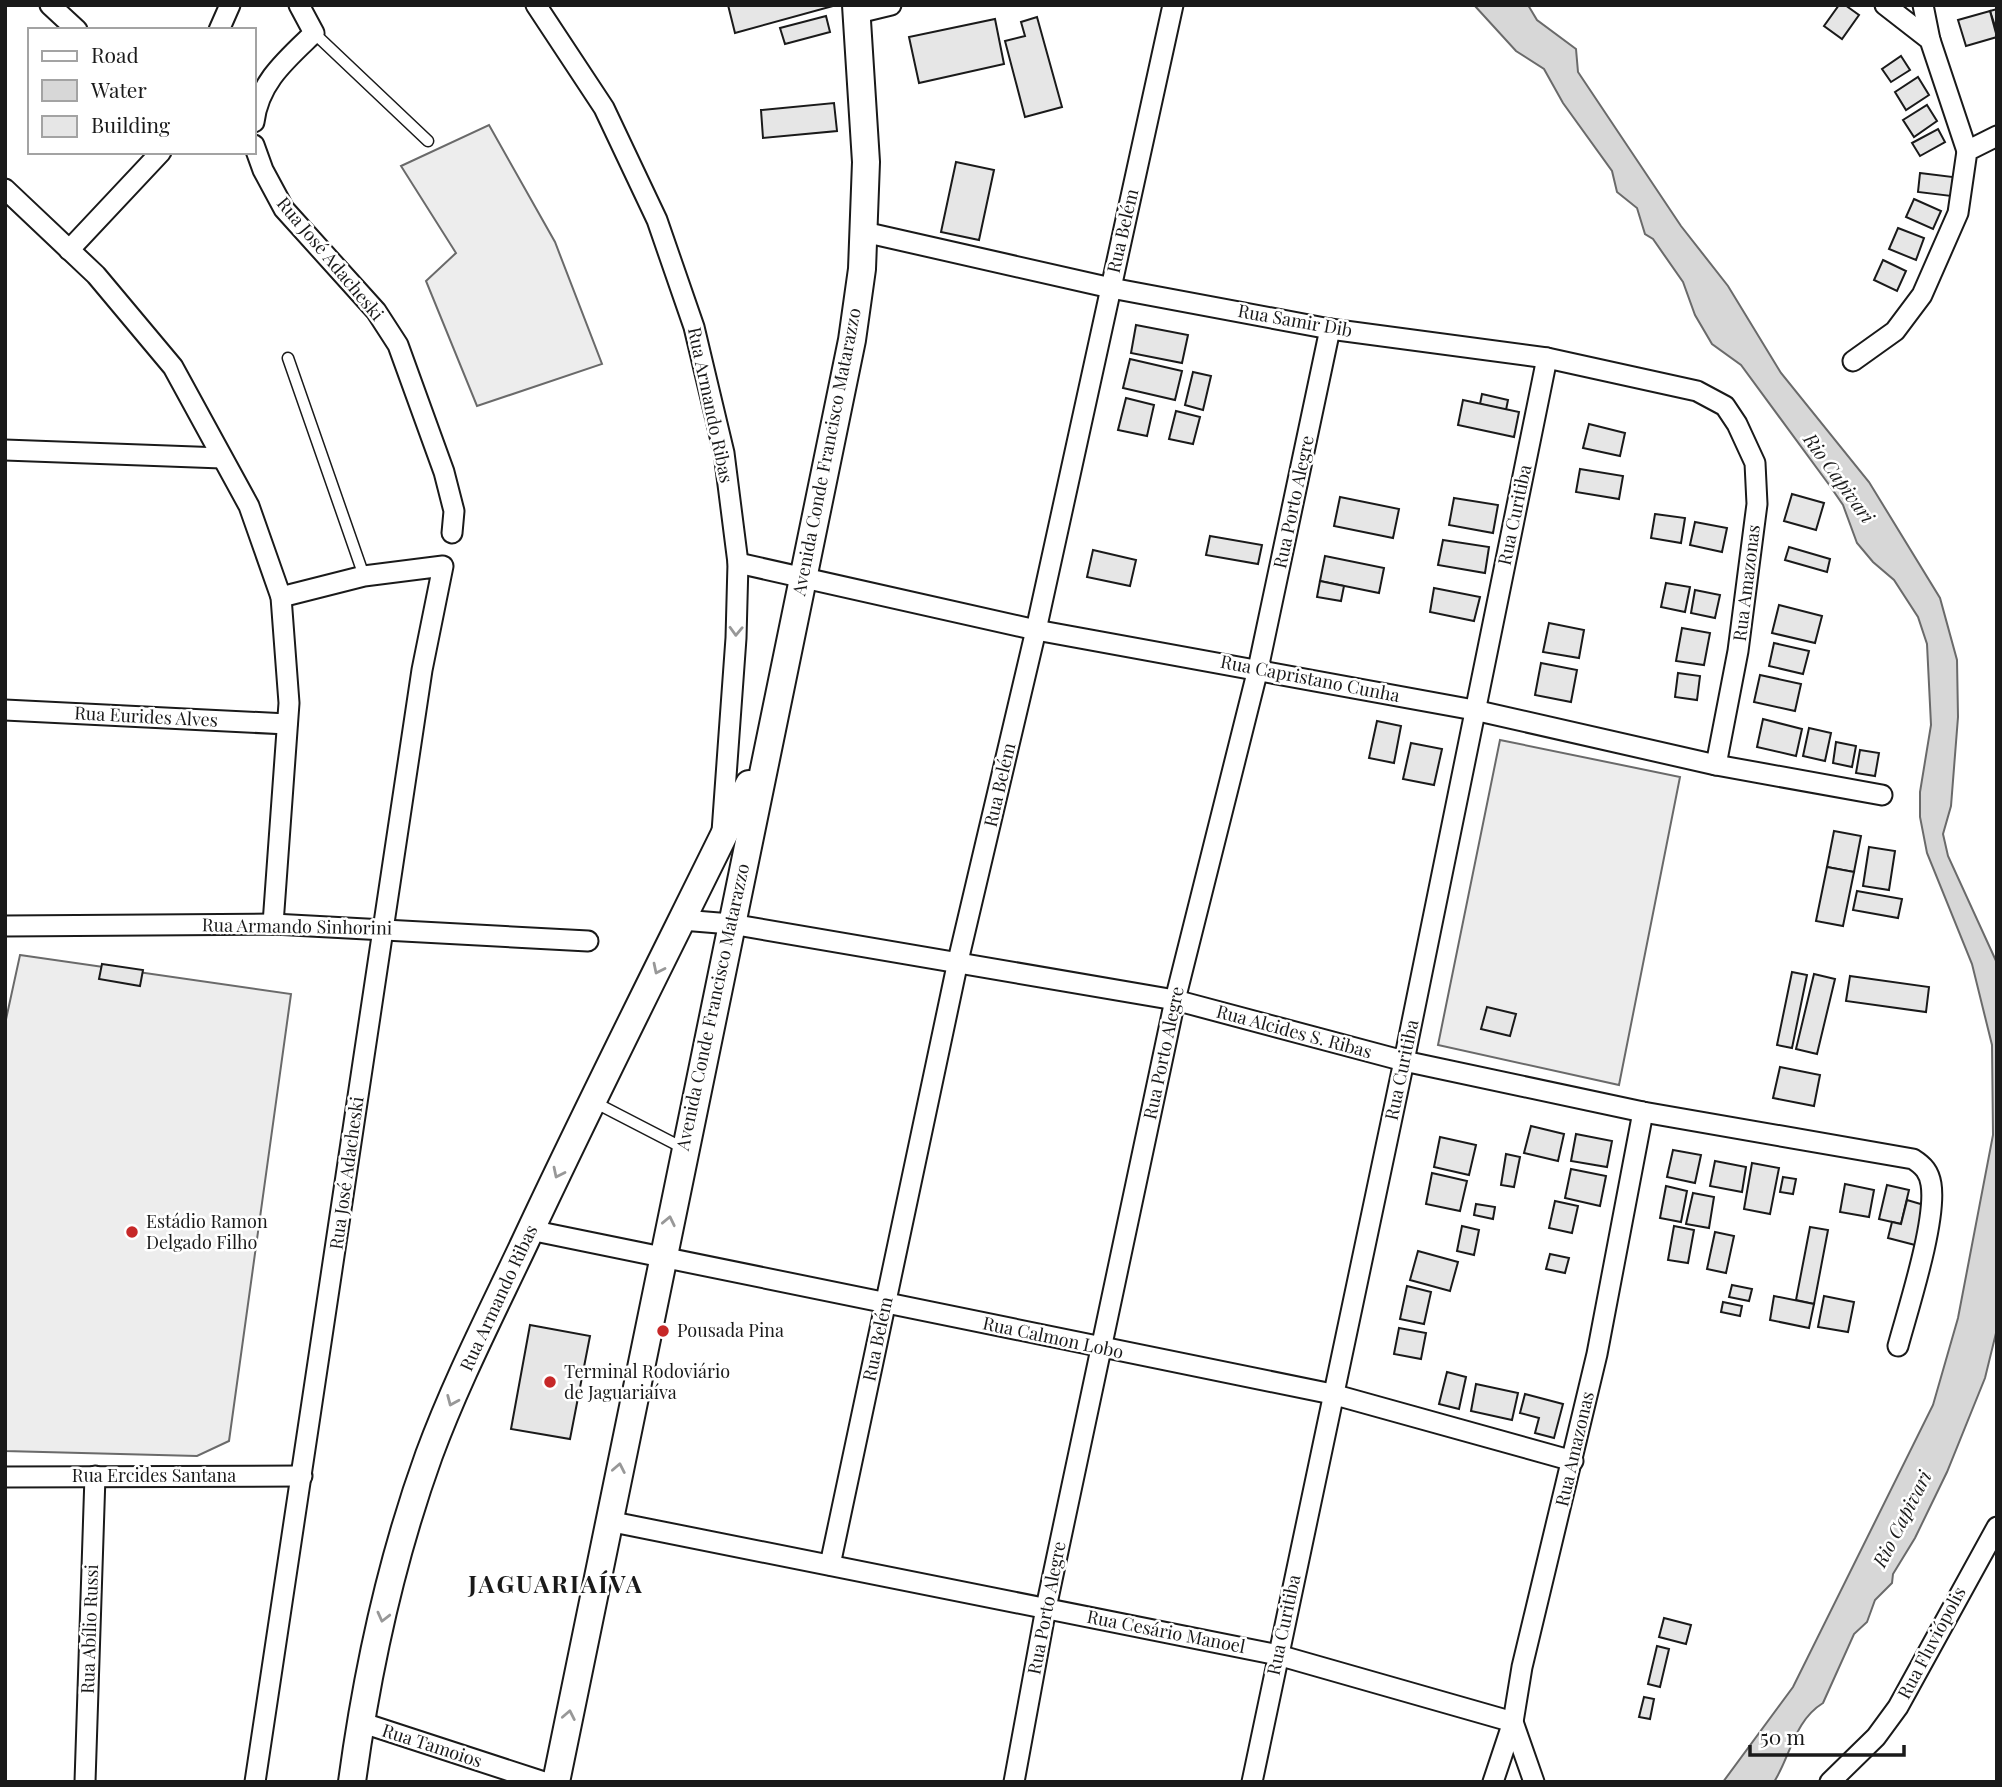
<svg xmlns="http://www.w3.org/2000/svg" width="2002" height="1787" font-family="'Playfair Display',serif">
<rect width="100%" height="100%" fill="#fff"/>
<!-- built -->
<g fill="#ededed" stroke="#6a6a6a" stroke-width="2">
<path d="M489 125 555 242 602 364 477 406 426 281 456 253 401 166Z"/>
<path d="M1500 740 1680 777 1619 1085 1438 1045Z"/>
<path d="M20 955 291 994 229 1441 197 1456 5 1451V1024Z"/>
</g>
<!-- water -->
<path fill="#d7d7d7" stroke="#6a6a6a" stroke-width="2" d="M1474 5H1528L1537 20 1576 49 1578 72 1681 226 1728 286 1781 373 1869 482 1940 598 1957 660 1958 717 1951 806 1943 834 1948 856 1997 963V1329L1985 1378 1947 1472 1915 1538 1893 1574 1892 1583 1875 1600 1867 1622 1854 1634 1823 1703C1794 1721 1791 1755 1774 1782H1723L1793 1687 1933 1405 1958 1318 1993 1135 1992 1045 1972 964 1927 853 1920 817V792L1931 725 1927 644 1918 617 1894 580 1873 562 1857 543 1843 505 1830 486 1741 365 1712 344 1695 315 1683 282 1653 239 1645 234 1637 208 1617 192 1612 171 1563 103 1544 69 1516 51Z"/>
<!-- building -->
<g fill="#e6e6e6" stroke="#1a1a1a" stroke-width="2">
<path d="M728 5H833V6L735 33Z"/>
<path d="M1839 5H1845L1859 15 1842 39 1824 26Z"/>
<path d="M1997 9V25L1995 26 1990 11Z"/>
<path d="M1990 11 1997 37 1966 46 1958 20Z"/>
<path d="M826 16 830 32 785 44 780 28Z"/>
<path d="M1037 17 1062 107 1025 117 1005 41 1025 36 1021 22Z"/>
<path d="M995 19 1004 64 919 83 909 37Z"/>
<path d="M1901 56 1910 70 1891 82 1882 69Z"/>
<path d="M1918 77 1929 95 1906 110 1895 92Z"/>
<path d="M834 103 837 131 763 138 761 110Z"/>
<path d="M1927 105 1937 121 1914 137 1903 120Z"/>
<path d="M1938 129 1945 142 1920 156 1912 143Z"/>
<path d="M956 162 994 170 979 240 941 232Z"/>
<path d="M1920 173 1953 177 1951 196 1918 192Z"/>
<path d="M1914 199 1941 211 1933 229 1906 217Z"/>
<path d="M1898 228 1924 238 1916 260 1889 249Z"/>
<path d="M1883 260 1906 271 1897 291 1874 280Z"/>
<path d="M1136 325 1188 335 1182 363 1131 353Z"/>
<path d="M1130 359 1182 371 1175 400 1123 388Z"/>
<path d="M1193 372 1211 376 1203 410 1185 405Z"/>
<path d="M1482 394 1508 400 1506 410 1480 404Z"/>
<path d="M1126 398 1154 405 1147 436 1118 430Z"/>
<path d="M1463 400 1519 412 1514 437 1458 425Z"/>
<path d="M1176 411 1200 417 1193 444 1169 439Z"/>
<path d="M1589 424 1625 433 1620 456 1583 448Z"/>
<path d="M1580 469 1623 476 1619 499 1576 492Z"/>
<path d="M1792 494 1824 503 1816 530 1784 521Z"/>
<path d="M1340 497 1399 509 1393 538 1334 526Z"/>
<path d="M1454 498 1498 505 1493 533 1449 525Z"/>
<path d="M1655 514 1685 518 1681 543 1651 538Z"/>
<path d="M1695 522 1727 528 1722 552 1690 545Z"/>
<path d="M1210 536 1262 545 1258 564 1206 555Z"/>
<path d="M1443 540 1489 547 1485 573 1438 565Z"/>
<path d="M1789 547 1830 559 1827 572 1785 560Z"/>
<path d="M1093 550 1136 560 1130 586 1087 577Z"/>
<path d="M1325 556 1384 568 1379 593 1320 581Z"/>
<path d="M1320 581 1344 586 1341 601 1317 597Z"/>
<path d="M1666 583 1690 587 1685 612 1661 607Z"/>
<path d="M1434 588 1480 597 1474 621 1430 612Z"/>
<path d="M1695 590 1720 595 1715 618 1691 613Z"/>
<path d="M1779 605 1822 616 1815 643 1772 633Z"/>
<path d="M1549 623 1584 630 1579 658 1543 652Z"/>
<path d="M1682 628 1710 633 1704 665 1676 661Z"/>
<path d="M1774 643 1809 651 1803 674 1769 666Z"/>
<path d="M1541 663 1577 670 1571 702 1535 695Z"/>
<path d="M1678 673 1700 676 1697 700 1675 697Z"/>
<path d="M1760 675 1801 684 1795 711 1754 702Z"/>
<path d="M1763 719 1802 729 1796 756 1757 747Z"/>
<path d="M1377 721 1401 726 1394 763 1369 758Z"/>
<path d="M1809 728 1831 733 1825 761 1803 756Z"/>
<path d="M1836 742 1856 746 1852 767 1833 763Z"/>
<path d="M1411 743 1442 749 1434 785 1403 779Z"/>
<path d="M1860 750 1879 753 1875 776 1856 773Z"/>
<path d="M1834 831 1861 836 1854 872 1827 867Z"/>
<path d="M1869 847 1895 851 1889 890 1863 886Z"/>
<path d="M1827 867 1854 872 1843 926 1816 921Z"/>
<path d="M1857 891 1902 899 1898 918 1853 910Z"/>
<path d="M102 964 143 970 140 986 99 979Z"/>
<path d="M1792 972 1807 975 1792 1048 1777 1045Z"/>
<path d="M1814 974 1835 979 1817 1054 1796 1049Z"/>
<path d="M1850 976 1929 987 1926 1012 1846 1001Z"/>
<path d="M1487 1007 1516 1014 1510 1036 1481 1029Z"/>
<path d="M1780 1067 1820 1075 1814 1106 1773 1098Z"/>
<path d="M1531 1126 1564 1134 1558 1161 1524 1153Z"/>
<path d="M1576 1134 1612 1141 1607 1167 1571 1161Z"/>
<path d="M1440 1137 1476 1145 1469 1175 1434 1167Z"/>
<path d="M1673 1150 1701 1155 1695 1183 1667 1177Z"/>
<path d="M1506 1154 1520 1157 1514 1187 1501 1185Z"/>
<path d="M1715 1161 1746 1167 1742 1192 1710 1186Z"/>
<path d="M1752 1163 1779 1168 1770 1214 1744 1209Z"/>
<path d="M1571 1169 1606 1176 1600 1206 1565 1198Z"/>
<path d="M1432 1173 1467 1181 1460 1211 1426 1204Z"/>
<path d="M1783 1177 1796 1179 1793 1194 1780 1192Z"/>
<path d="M1845 1184 1874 1190 1869 1217 1840 1212Z"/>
<path d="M1887 1185 1909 1190 1901 1224 1879 1219Z"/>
<path d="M1666 1186 1687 1191 1681 1222 1660 1218Z"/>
<path d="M1693 1193 1714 1197 1709 1228 1686 1224Z"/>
<path d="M1907 1200 1924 1205 1915 1245 1888 1238 1892 1222 1901 1224Z"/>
<path d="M1555 1201 1578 1206 1572 1233 1549 1228Z"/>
<path d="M1476 1204 1495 1207 1493 1219 1474 1215Z"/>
<path d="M1462 1226 1479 1230 1474 1255 1457 1251Z"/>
<path d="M1674 1226 1694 1230 1688 1263 1668 1260Z"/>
<path d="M1810 1227 1828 1230 1814 1304 1796 1300Z"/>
<path d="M1715 1232 1734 1236 1726 1273 1707 1269Z"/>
<path d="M1418 1251 1458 1262 1450 1291 1410 1280Z"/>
<path d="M1550 1254 1569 1258 1565 1273 1546 1269Z"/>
<path d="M1732 1285 1752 1289 1749 1301 1729 1297Z"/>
<path d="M1407 1286 1431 1292 1424 1324 1400 1319Z"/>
<path d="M1774 1296 1814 1304 1809 1328 1770 1320Z"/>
<path d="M1824 1296 1854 1302 1848 1332 1818 1327Z"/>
<path d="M1723 1302 1742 1306 1740 1316 1721 1312Z"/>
<path d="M530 1325 590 1336 570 1439 511 1429Z"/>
<path d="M1399 1328 1426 1333 1421 1359 1394 1354Z"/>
<path d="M1447 1372 1466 1377 1459 1409 1439 1404Z"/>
<path d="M1476 1384 1518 1393 1512 1420 1471 1411Z"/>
<path d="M1525 1394 1563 1404 1554 1438 1535 1433 1539 1418 1520 1413Z"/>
<path d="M1664 1618 1691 1625 1686 1644 1659 1637Z"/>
<path d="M1657 1646 1669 1649 1660 1687 1648 1684Z"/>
<path d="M1644 1697 1654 1699 1650 1719 1639 1717Z"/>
</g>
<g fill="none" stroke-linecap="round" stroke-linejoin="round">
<!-- lane casing -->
<g stroke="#1a1a1a" stroke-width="13">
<g id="lane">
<path d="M314 33 428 141"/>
<path d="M288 358 364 576"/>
<path d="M594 1102 683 1148"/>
</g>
</g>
<!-- street casing -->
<g stroke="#1a1a1a" stroke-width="23">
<g id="street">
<path d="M50 5 77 30"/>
<path d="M536 5 604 108 657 220 694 327 724 453 738 563 736 638 722 832"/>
<path d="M1885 5 1930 40 1967 151"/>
<path d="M1923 5 1930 40"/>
<path d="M858 13 891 5"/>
<path d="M219 30 230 5"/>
<path d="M254 122C259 82 286 60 314 33L299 5"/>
<path d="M254 145 263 170 284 209 376 311 398 345 444 472 454 511 452 533"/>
<path d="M5 189 96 275 173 367 249 506 281 597 289 703 273 924"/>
<path d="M864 232 1111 288 1330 329 1547 358 1697 391 1725 406 1737 424 1755 463 1757 504 1738 651 1716 765"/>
<path d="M69 250 161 152"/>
<path d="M1853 361 1895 331 1922 295 1958 213 1967 151 1997 136"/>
<path d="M5 450 222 458"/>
<path d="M738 563 1036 630 1474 710 1716 765 1882 795"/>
<path d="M5 710 287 724"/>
<path d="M682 920 731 924 1175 1000 1404 1061 1643 1112 1913 1159C1924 1166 1929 1172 1931 1184 1937 1220 1908 1309 1898 1346"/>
<path d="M5 926 273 924 588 941"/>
<path d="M530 1230 1332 1394 1573 1461"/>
<path d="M5 1477 302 1476"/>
<path d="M608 1521 1278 1655 1513 1722 1534 1782"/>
<path d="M830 1565 958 961 1036 630 1173 5"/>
<path d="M360 1722 544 1782"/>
<path d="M85 1782 95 1476"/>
<path d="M255 1782 422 670 443 566 364 576 281 597"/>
<path d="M1014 1782 1046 1608 1175 1000 1258 669 1330 329"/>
<path d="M1252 1782 1404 1061 1547 358"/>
<path d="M1493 1782 1513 1722 1522 1667 1597 1354 1643 1112"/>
<path d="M1830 1782 1876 1737 1898 1707 1997 1527"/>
</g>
</g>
<!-- secondary casing -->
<g stroke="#1a1a1a" stroke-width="30">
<g id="secondary">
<path d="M352 1782C367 1671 391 1560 429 1455 456 1382 492 1312 525 1242 597 1088 674 937 749 784"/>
<path d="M556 1782 852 340 862 269 866 162 856 5"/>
</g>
</g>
<!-- lane -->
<use href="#lane" stroke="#fff" stroke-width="10"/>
<!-- street -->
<use href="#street" stroke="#fff" stroke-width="19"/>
<!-- secondary -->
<use href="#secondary" stroke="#fff" stroke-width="26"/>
</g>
<!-- one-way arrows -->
<defs><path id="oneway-chevron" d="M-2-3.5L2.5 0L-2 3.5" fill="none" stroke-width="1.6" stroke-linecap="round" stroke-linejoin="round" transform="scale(1.75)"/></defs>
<g stroke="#989898">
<use href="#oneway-chevron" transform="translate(736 631) rotate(92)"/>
<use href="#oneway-chevron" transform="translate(658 969) rotate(116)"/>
<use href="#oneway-chevron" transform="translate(558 1173) rotate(116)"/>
<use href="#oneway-chevron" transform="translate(669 1221) rotate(-78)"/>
<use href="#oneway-chevron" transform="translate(452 1401) rotate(113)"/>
<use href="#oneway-chevron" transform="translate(619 1468) rotate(-79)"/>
<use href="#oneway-chevron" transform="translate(383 1617) rotate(104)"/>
<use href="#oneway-chevron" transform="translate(569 1715) rotate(-79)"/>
</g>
<!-- markers -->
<g fill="#c62828" stroke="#fff" stroke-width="2.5">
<circle cx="132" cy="1232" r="7"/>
<circle cx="663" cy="1331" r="7"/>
<circle cx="550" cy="1382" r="7"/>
</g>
<g text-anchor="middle" stroke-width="5" stroke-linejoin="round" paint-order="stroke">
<!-- street labels -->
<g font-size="18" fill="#1a1a1a" stroke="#fff">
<text transform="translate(1123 231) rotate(-77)" y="6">Rua Belém</text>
<text transform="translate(330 259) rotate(50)" y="6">Rua José Adacheski</text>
<text transform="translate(1295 321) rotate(10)" y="6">Rua Samir Dib</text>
<text transform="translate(710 405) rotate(78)" y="6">Rua Armando Ribas</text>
<text transform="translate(827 452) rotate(-79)" y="6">Avenida Conde Francisco Matarazzo</text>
<text transform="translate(1294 502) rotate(-78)" y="6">Rua Porto Alegre</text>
<text transform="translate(1515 515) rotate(-78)" y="6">Rua Curitiba</text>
<text transform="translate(1747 583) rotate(-83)" y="6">Rua Amazonas</text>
<text transform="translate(1310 679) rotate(11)" y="6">Rua Capristano Cunha</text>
<text transform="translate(146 717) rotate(3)" y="6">Rua Eurides Alves</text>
<text transform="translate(1000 785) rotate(-77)" y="6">Rua Belém</text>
<text transform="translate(297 927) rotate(1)" y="6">Rua Armando Sinhorini</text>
<text transform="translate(713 1007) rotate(-78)" y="6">Avenida Conde Francisco Matarazzo</text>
<text transform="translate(1294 1032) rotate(15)" y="6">Rua Alcides S. Ribas</text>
<text transform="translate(1164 1053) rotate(-78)" y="6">Rua Porto Alegre</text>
<text transform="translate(1402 1070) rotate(-78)" y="6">Rua Curitiba</text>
<text transform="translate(347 1173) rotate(-82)" y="6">Rua José Adacheski</text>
<text transform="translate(499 1298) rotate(-65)" y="6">Rua Armando Ribas</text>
<text transform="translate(1053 1338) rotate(12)" y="6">Rua Calmon Lobo</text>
<text transform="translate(878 1339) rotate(-78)" y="6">Rua Belém</text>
<text transform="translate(1575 1449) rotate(-77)" y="6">Rua Amazonas</text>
<text x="154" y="1482">Rua Ercides Santana</text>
<text transform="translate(1047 1608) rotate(-79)" y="6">Rua Porto Alegre</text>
<text transform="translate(1284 1625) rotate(-78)" y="6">Rua Curitiba</text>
<text transform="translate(90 1629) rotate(-88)" y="6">Rua Abílio Russi</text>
<text transform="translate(1166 1632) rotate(11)" y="6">Rua Cesário Manoel</text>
<text transform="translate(1932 1643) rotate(-62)" y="6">Rua Fluviópolis</text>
<text transform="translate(432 1746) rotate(18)" y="6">Rua Tamoios</text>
</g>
<!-- poi labels -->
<g font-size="18" fill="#1a1a1a" stroke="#fff" text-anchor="start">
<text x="146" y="1228">Estádio Ramon<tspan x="146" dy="21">Delgado Filho</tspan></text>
<text x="677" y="1337">Pousada Pina</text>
<text x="564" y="1378">Terminal Rodoviário<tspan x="564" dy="21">de Jaguariaíva</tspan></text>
</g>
<!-- water labels -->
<g font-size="19" font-style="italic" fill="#1a1a1a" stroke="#fff">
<text transform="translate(1839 478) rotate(54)" y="7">Rio Capivari</text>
<text transform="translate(1902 1519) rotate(-63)" y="7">Rio Capivari</text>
</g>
<!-- district labels -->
<g font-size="24" font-weight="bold" letter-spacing="2" fill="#1a1a1a" stroke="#fff">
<text x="556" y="1593">JAGUARIAÍVA</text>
</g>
</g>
<!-- border -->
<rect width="2002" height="1787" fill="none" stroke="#1a1a1a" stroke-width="14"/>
<!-- legend -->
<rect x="28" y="28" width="228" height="126" fill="#ffffff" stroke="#a3a3a3" stroke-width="2"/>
<rect x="42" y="51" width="35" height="10" fill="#ffffff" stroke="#a3a3a3" stroke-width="2"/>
<text x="91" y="63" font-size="21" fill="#1a1a1a">Road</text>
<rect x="42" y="80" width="35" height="21" fill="#d7d7d7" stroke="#a3a3a3" stroke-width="2"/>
<text x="91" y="98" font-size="21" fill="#1a1a1a">Water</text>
<rect x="42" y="116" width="35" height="21" fill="#e6e6e6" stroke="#a3a3a3" stroke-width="2"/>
<text x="91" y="133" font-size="21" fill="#1a1a1a">Building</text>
<!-- scale -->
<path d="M1750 1745v10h154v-10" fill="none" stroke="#1a1a1a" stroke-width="3.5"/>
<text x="1760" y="1745" font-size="21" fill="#1a1a1a" stroke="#ffffff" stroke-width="5" paint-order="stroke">50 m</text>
</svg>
